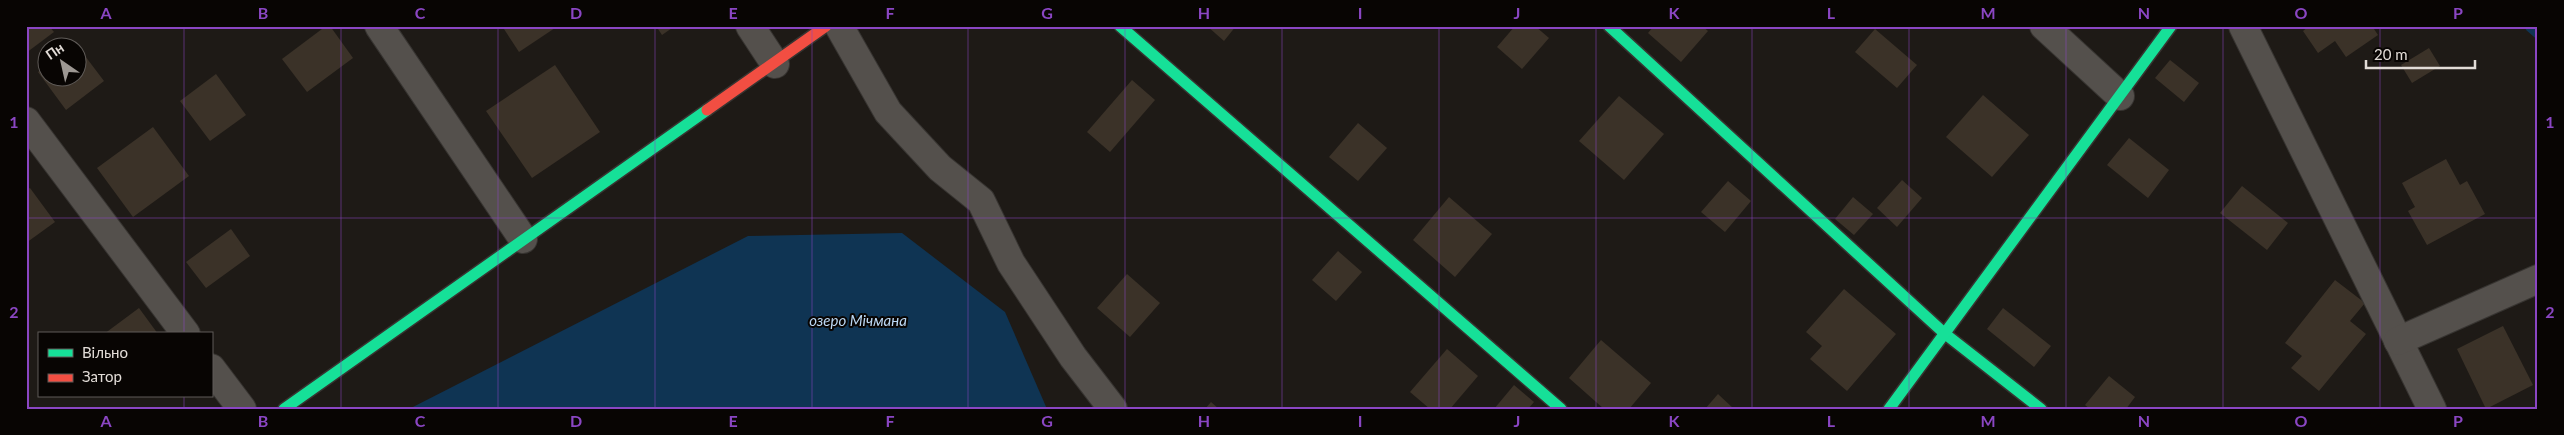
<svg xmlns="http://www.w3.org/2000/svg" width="2564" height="435" font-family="Lato,sans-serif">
<rect width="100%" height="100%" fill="#1e1a16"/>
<!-- water -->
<path fill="#0f3453" d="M902 233 1005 312 1047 409H409L748 236Z"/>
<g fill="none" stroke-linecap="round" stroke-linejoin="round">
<!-- stream -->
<path stroke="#0f3453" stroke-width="11" d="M2530 26 2538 33"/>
</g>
<!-- building -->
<g fill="#3b3228">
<path d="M26 26H49L54 32 26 53Z"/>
<path d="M326 26H330L353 58 307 92 282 59Z"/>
<path d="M502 26H553L555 28 519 52Z"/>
<path d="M656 26H675L662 35Z"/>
<path d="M1207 26H1236L1224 41Z"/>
<path d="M1515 26H1535L1549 38 1522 69 1497 47Z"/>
<path d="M1654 26H1702L1708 31 1681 62 1648 33Z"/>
<path d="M2309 26H2372L2378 35 2346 57 2335 41 2318 53 2303 31Z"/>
<path d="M1875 29 1917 65 1897 88 1855 52Z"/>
<path d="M76 44 104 81 66 110 38 72 48 65V78H78V48H71Z"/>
<path d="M2429 48 2440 66 2412 83 2401 65Z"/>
<path d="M2170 60 2199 83 2184 102 2155 78Z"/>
<path d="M555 65 600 132 532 178 486 111Z"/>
<path d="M216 74 246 115 210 141 180 101Z"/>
<path d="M1132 80 1155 100 1110 152 1087 132Z"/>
<path d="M1983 95 2029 135 1992 177 1946 137Z"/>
<path d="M1619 96 1664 134 1624 180 1579 141Z"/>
<path d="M1358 123 1387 148 1358 181 1329 157Z"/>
<path d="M153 127 189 176 133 217 97 168Z"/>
<path d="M2129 138 2169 170 2148 198 2107 165Z"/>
<path d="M2446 159 2460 185 2467 181 2485 214 2427 245 2408 211 2415 207 2402 183Z"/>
<path d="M1902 180 1922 198 1897 227 1877 208Z"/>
<path d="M1728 181 1751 201 1725 232 1701 212Z"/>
<path d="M2242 186 2288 223 2267 250 2220 213Z"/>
<path d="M30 188 55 222 26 243V190Z"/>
<path d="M1449 197 1492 234 1455 277 1413 240Z"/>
<path d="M1853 197 1873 214 1854 235 1835 219Z"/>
<path d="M231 229 250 256 206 288 186 262Z"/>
<path d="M1338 251 1362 272 1336 301 1312 280Z"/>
<path d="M1127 274 1160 303 1130 337 1097 308Z"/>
<path d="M2335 280 2365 303 2350 321 2366 334 2319 391 2291 368 2302 356 2285 343Z"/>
<path d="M1844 289 1896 334 1847 391 1810 359 1822 346 1806 332Z"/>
<path d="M139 308 158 334H104Z"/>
<path d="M2003 308 2051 346 2034 367 1987 329Z"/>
<path d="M2503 326 2533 385 2486 409 2457 349Z"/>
<path d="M1601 340 1651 383 1629 409H1604L1569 378Z"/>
<path d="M1447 349 1478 376 1450 409H1430L1410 392Z"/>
<path d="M2109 376 2135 397 2126 409H2090L2085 405Z"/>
<path d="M1514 385 1534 402 1528 409H1494Z"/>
<path d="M1718 394 1734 409H1705Z"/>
<path d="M1211 402 1219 409H1205Z"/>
</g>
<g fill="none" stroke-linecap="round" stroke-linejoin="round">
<!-- street casing -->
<g stroke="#373431" stroke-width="30">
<g id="street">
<path d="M379 26 523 239"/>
<path d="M750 26 775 64"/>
<path d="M839 26 888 112 940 168 981 201 1011 263 1073 357 1113 409"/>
<path d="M2044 26 2120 96"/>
<path d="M2243 26 2432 409"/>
<path d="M26 121 186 334"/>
<path d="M2398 341 2538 279"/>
<path d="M211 368 242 409"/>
</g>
</g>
<!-- fast casing -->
<g stroke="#373431" stroke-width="14">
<g id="fast">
<path d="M1120 26 1561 409"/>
<path d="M1609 26 1944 333 2041 409"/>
<path d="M284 409 707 110"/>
<path d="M1889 409 2171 26"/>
</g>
</g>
<!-- jam casing -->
<g stroke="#373431" stroke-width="14">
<path id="jam" d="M707 110 826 26"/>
</g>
<!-- street -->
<use href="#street" stroke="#54504c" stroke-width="28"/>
<!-- fast -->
<use href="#fast" stroke="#16e098" stroke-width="11"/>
<!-- jam -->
<use href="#jam" stroke="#f24e42" stroke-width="11"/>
</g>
<!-- grid -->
<path fill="none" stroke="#8a46c3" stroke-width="1" stroke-opacity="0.55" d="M184 26V334M341 26V409M498 26V409M655 26V409M812 26V409M968 26V409M1125 26V409M1282 26V409M1439 26V409M1596 26V409M1752 26V409M1909 26V409M2066 26V409M2223 26V409M2380 26V409M26 218H2538M184 396V409"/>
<g text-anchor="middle" stroke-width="4" stroke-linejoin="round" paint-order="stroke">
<!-- water labels -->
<g font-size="15" font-style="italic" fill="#bbd7f3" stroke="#080503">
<text x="858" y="326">озеро Мічмана</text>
</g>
</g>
<!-- border -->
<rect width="2564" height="435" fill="none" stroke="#080503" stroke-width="55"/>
<!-- legend -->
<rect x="38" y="332" width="175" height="65" fill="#080503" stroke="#5f5b58"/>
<rect x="48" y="349" width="25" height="8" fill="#16e098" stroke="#5f5b58"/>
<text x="82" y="358" font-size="15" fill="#e2dcd7">Вільно</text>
<rect x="48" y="374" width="25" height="8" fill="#f24e42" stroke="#5f5b58"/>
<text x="82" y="382" font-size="15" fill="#e2dcd7">Затор</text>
<!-- north arrow -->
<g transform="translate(62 62) rotate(326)"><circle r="24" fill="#080503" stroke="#5f5b58"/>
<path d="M0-4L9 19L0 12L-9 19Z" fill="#9d9893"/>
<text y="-8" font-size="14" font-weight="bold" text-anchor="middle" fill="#e2dcd7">Пн</text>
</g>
<!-- scale -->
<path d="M2366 60v8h109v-8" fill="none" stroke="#e2dcd7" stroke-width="2.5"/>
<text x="2374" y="60" font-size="15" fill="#e2dcd7" stroke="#080503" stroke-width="4" paint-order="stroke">20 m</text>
<rect x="28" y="28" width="2508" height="380" fill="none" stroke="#8a46c3" stroke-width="2"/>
<g font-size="16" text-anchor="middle" font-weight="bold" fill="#8a46c3">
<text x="106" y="19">A</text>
<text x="263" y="19">B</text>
<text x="420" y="19">C</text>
<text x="576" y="19">D</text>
<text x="733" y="19">E</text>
<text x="890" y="19">F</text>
<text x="1047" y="19">G</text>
<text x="1204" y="19">H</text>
<text x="1360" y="19">I</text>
<text x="1517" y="19">J</text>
<text x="1674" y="19">K</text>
<text x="1831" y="19">L</text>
<text x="1988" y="19">M</text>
<text x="2144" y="19">N</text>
<text x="2301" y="19">O</text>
<text x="2458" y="19">P</text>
<text x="14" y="128">1</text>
<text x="2550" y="128">1</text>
<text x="14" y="318">2</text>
<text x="2550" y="318">2</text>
<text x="106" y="427">A</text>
<text x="263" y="427">B</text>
<text x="420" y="427">C</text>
<text x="576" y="427">D</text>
<text x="733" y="427">E</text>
<text x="890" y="427">F</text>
<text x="1047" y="427">G</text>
<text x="1204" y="427">H</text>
<text x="1360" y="427">I</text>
<text x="1517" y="427">J</text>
<text x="1674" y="427">K</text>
<text x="1831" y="427">L</text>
<text x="1988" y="427">M</text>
<text x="2144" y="427">N</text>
<text x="2301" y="427">O</text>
<text x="2458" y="427">P</text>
</g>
</svg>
